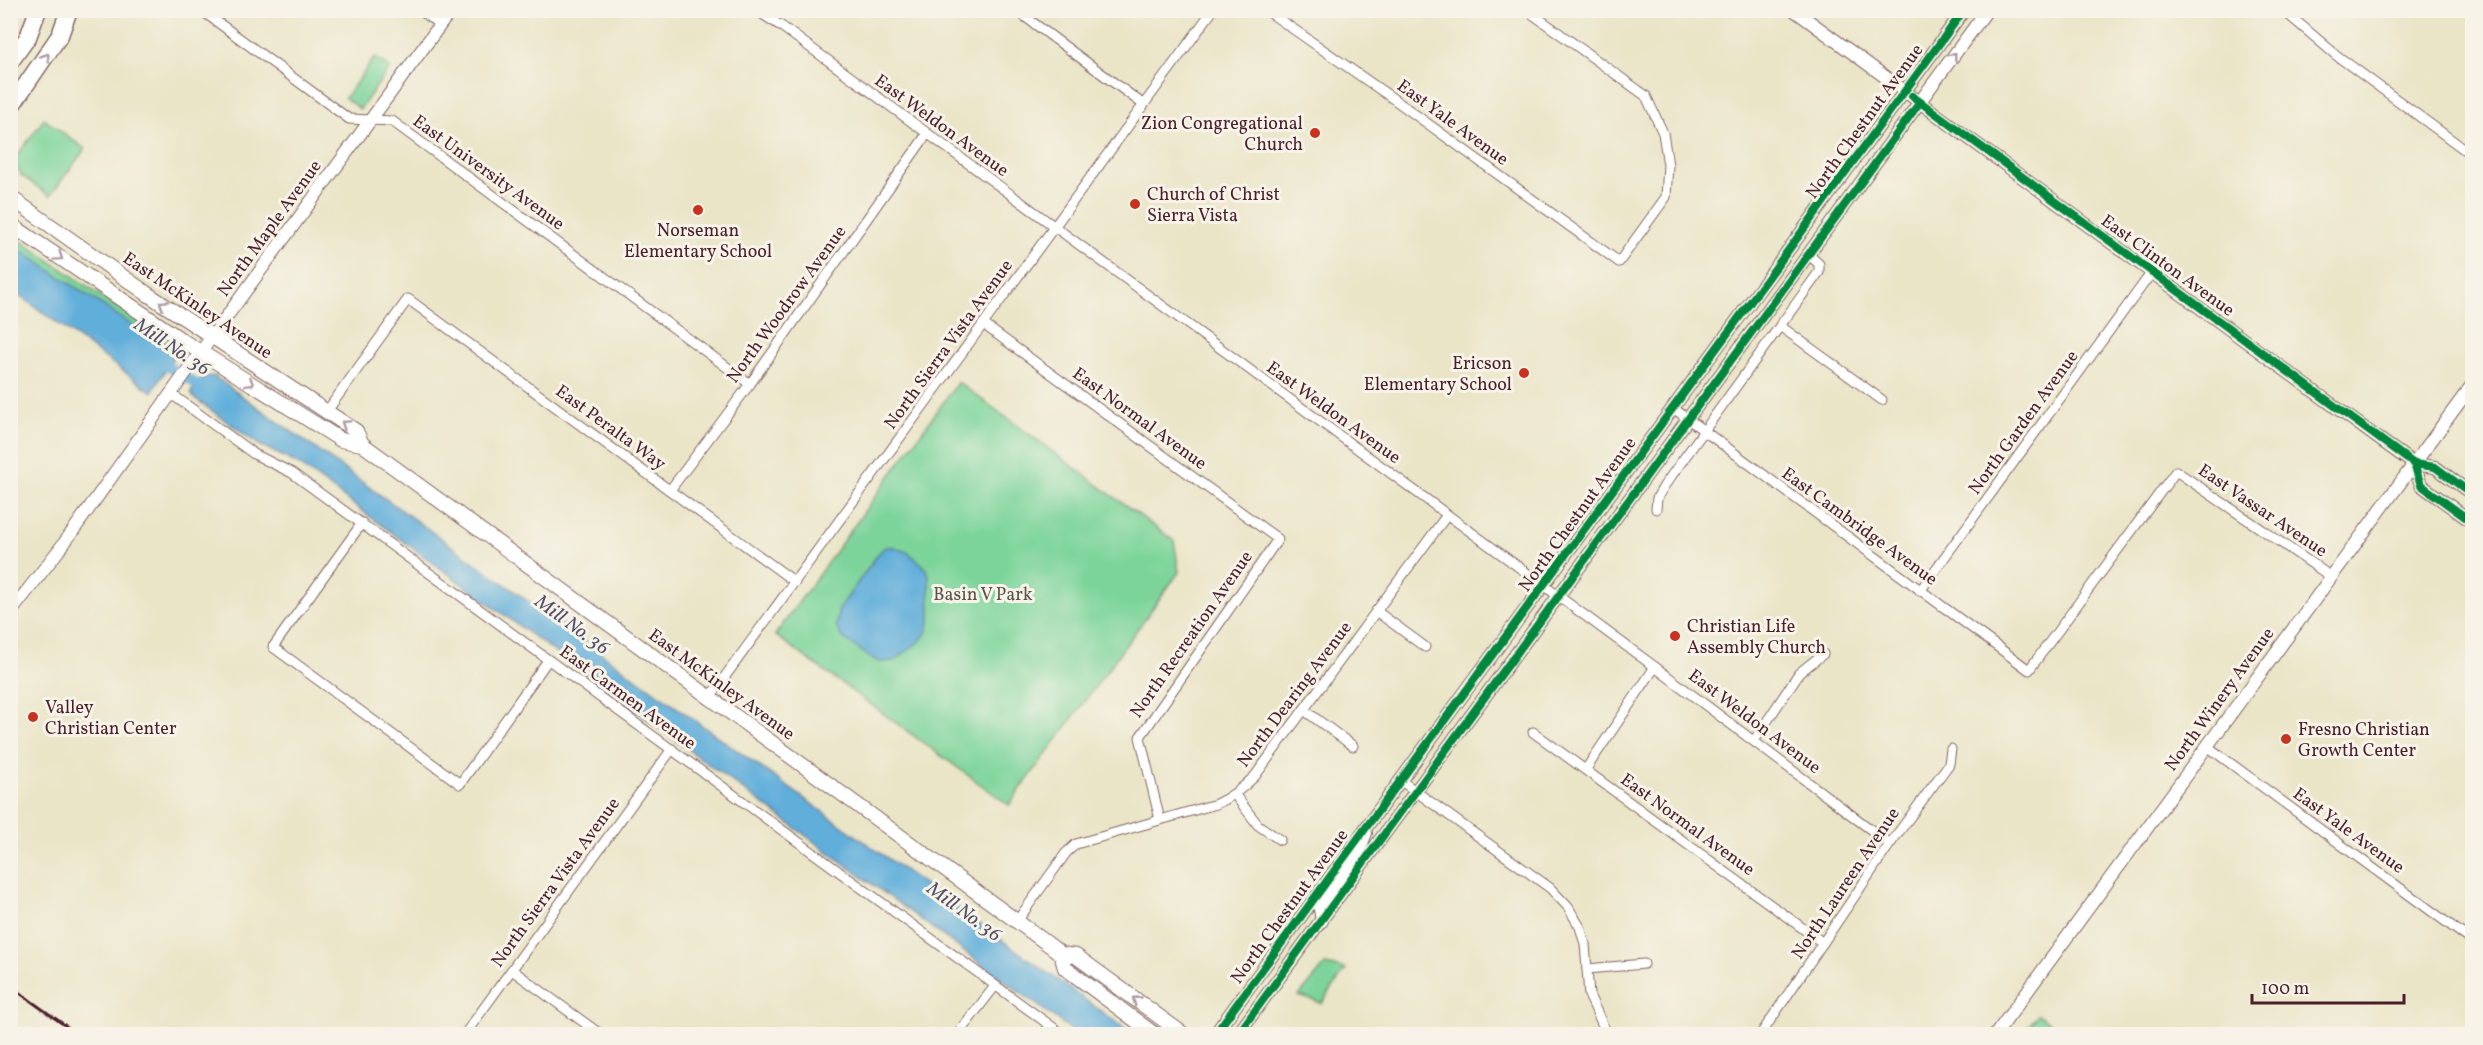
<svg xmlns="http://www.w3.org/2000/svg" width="2483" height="1045" font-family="Vollkorn,serif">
<rect width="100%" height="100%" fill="#f7f3e8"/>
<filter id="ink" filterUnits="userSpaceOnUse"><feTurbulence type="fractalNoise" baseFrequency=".0167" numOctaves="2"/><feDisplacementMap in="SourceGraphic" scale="12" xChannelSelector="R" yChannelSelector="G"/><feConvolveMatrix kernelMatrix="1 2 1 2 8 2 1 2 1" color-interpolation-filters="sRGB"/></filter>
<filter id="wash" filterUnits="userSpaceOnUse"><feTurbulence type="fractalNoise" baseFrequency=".008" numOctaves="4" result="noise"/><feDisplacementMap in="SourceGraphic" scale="24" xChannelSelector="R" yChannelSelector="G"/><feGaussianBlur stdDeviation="1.35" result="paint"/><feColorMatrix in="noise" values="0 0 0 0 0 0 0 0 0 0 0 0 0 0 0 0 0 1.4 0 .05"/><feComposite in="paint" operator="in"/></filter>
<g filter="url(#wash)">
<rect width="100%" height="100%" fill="#eae5c7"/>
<!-- green -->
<g fill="#7bd49a" stroke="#627a62" stroke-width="1.5">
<path d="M375 57 390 68 360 109 345 98Z"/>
<path d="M44 119 85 149 50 196 21 175 14 160Z"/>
<path d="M11 234 170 343 172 352 11 244Z"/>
<path d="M958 382 1174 541 1179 572 1009 805 775 635Z"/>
<path d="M1325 965 1346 969 1322 1003 1299 996Z"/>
<path d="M2038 1014 2066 1034H2022Z"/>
</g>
<!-- water -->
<g fill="#60aeda" stroke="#556682" stroke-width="1.5">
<path d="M11 244 172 352 173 358 152 392 11 289Z"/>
<path d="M214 376 1133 1034H1077L298 464 258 444 193 397 191 392 202 377Z"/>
<path d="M885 547H894L909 553 923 565 929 575 930 620 926 633 920 641 894 661 880 662 871 658 841 636 836 626 839 609 878 554Z"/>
</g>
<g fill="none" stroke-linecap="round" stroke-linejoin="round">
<!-- canal -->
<path stroke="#60aeda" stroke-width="10" d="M156 359 209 392"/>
</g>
</g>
<g filter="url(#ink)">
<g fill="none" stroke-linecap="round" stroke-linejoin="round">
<!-- street casing -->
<g stroke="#826462" stroke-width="11">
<g id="street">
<path d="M201 10 349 119 392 121 750 384"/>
<path d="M420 10 440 25"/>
<path d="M756 10 781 26 1655 667 1890 844"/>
<path d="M1016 10 1144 105"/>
<path d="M1266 10 1395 100 1619 262 1666 197 1668 165 1663 133 1646 96 1527 10"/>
<path d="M2283 10 2336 55 2472 155"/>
<path d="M983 324 1278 539 1140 737 1160 820"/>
<path d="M1780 326 1882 400"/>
<path d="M170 393 254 454 292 473 1062 1034"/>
<path d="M1673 408 2029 670 2176 471 2330 576"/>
<path d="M327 411 408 299 795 582"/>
<path d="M670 490 750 384 927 134"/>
<path d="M1656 509 1657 498 1664 486 1819 272V264L1808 254"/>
<path d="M362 523 273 647 460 784 548 660"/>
<path d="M1920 591 2152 272"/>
<path d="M1376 611 1425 647"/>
<path d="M710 697 1213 10"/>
<path d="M1304 710 1353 746"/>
<path d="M1533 732 1823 943"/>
<path d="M1754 741 1799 673 1823 654"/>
<path d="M2207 746 2472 941"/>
<path d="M1586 769 1655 667"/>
<path d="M1400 780 1550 888 1568 907 1580 927 1585 944 1589 995 1607 1034"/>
<path d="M1235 795 1258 825 1280 840"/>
<path d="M1017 921 1066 853 1076 844 1216 804C1232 797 1243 788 1255 776L1447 515"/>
<path d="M1587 969 1644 964"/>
<path d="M512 970 600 1034"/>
<path d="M465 1034 672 749"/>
<path d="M958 1034 995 986"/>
<path d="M1761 1034 1890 844 1949 764 1951 749"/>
</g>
</g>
<!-- secondary casing -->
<g stroke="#826462" stroke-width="14">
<g id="secondary">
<path d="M1794 10 2375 436 2414 464 2435 467 2472 494"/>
<path d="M2414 464 2421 485 2472 522"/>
<path d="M10 613 65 542 192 364 451 10"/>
<path d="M1322 921 1320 909 1323 901 1358 853 1366 833"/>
<path d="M1215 1034 1964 10"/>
<path d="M1238 1034 1987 10"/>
<path d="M1996 1034 2472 385"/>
</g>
</g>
<!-- primary casing -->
<g stroke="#826462" stroke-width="16">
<g id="primary">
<path d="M10 197 149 295 356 431 362 444"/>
<path d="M10 224 183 341 341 440 362 444 1048 944 1061 954 1076 956 1183 1034"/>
<path d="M1061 954 1065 968 1154 1034"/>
</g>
</g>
<!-- highway casing -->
<g stroke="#826462" stroke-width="19">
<g id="highway">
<path d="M10 62 28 37 38 10"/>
<path d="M10 108 60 35 69 10"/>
</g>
</g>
<!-- street -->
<use href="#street" stroke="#fff" stroke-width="9"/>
<!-- secondary -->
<use href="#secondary" stroke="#fff" stroke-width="12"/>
<!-- primary -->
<use href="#primary" stroke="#fff" stroke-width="14"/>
<!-- highway -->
<use href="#highway" stroke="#fff" stroke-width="16"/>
<!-- rail -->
<path stroke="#4a1f2b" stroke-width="3" d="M10 986 77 1034"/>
<!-- cycleway casing -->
<g stroke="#f7f3e8" stroke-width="11">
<g id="cycleway">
<path d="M1912 96 2414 464 2435 467 2472 494"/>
<path d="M2414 464 2421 485 2472 522"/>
<path d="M1215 1034 1964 10"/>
<path d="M1238 1034 1920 102"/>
</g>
</g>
<!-- cycleway -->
<use href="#cycleway" stroke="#00873e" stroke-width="8"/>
</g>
<!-- one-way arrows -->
<defs><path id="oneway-chevron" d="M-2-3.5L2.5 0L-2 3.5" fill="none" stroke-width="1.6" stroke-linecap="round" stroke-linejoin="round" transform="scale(1.5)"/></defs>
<g stroke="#ae9aa0">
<use href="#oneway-chevron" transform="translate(1953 56) rotate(-54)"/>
<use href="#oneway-chevron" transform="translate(46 57) rotate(-56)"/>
<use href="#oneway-chevron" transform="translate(59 257) rotate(35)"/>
<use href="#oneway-chevron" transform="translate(163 304) rotate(-146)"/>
<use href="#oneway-chevron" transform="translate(250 383) rotate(32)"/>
<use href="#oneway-chevron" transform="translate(345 424) rotate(-146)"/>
<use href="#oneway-chevron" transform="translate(1136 1000) rotate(-144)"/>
</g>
</g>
<!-- markers -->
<g fill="#c8321e" stroke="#f7f3e8" stroke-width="2">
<circle cx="1315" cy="133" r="6"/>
<circle cx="1135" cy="204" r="6"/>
<circle cx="698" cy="210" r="6"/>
<circle cx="1524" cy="373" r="6"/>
<circle cx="1675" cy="636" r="6"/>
<circle cx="33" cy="717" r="6"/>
<circle cx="2286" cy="739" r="6"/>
</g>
<g text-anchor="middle" stroke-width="6" stroke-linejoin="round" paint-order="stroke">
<!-- street labels -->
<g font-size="18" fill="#4a1f2b" stroke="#f7f3e8">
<text transform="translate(1864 121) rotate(-54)" y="6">North Chestnut Avenue</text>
<text transform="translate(1453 122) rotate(36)" y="6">East Yale Avenue</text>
<text transform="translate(942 125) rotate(36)" y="6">East Weldon Avenue</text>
<text transform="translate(489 172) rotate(36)" y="6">East University Avenue</text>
<text transform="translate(269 228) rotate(-54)" y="6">North Maple Avenue</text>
<text transform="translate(2168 265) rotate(36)" y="6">East Clinton Avenue</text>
<text transform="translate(786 304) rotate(-54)" y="6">North Woodrow Avenue</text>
<text transform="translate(198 305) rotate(34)" y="6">East McKinley Avenue</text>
<text transform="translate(948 344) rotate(-54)" y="6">North Sierra Vista Avenue</text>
<text transform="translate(1334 412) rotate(36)" y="6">East Weldon Avenue</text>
<text transform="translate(1140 418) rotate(36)" y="6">East Normal Avenue</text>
<text transform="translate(2023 422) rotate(-54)" y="6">North Garden Avenue</text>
<text transform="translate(611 427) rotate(36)" y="6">East Peralta Way</text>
<text transform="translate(2263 510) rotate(34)" y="6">East Vassar Avenue</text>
<text transform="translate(1577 514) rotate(-54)" y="6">North Chestnut Avenue</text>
<text transform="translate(1860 526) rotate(36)" y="6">East Cambridge Avenue</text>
<text transform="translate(1191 634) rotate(-55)" y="6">North Recreation Avenue</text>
<text transform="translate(722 684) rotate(36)" y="6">East McKinley Avenue</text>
<text transform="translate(1294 694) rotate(-53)" y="6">North Dearing Avenue</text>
<text transform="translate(628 697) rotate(36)" y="6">East Carmen Avenue</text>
<text transform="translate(2219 699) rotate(-54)" y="6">North Winery Avenue</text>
<text transform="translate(1755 721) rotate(37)" y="6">East Weldon Avenue</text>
<text transform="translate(1688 824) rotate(36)" y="6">East Normal Avenue</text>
<text transform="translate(2349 830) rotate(36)" y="6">East Yale Avenue</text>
<text transform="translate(555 882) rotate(-54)" y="6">North Sierra Vista Avenue</text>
<text transform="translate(1845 883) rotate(-56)" y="6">North Laureen Avenue</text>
<text transform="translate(1289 906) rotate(-54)" y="6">North Chestnut Avenue</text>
</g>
<!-- poi labels -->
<g font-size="18" fill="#4a1f2b" stroke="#f7f3e8" text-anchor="start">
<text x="1303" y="129" text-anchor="end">Zion Congregational<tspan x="1303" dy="21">Church</tspan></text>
<text x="1147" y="200">Church of Christ<tspan x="1147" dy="21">Sierra Vista</tspan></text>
<text x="698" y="236" text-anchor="middle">Norseman<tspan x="698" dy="21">Elementary School</tspan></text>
<text x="1512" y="369" text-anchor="end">Ericson<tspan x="1512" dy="21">Elementary School</tspan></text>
<text x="1687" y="632">Christian Life<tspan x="1687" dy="21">Assembly Church</tspan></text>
<text x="45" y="713">Valley<tspan x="45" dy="21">Christian Center</tspan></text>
<text x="2298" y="735">Fresno Christian<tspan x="2298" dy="21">Growth Center</tspan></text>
</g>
<!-- park labels -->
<g font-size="18" fill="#59554c" stroke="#f7f3e8">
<text x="983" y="600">Basin V Park</text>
</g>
<!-- water labels -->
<g font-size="20" font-style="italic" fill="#525168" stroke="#f7f3e8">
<text transform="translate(173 346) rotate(34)" y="7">Mill No. 36</text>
<text transform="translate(573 624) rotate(36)" y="7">Mill No. 36</text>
<text transform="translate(965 911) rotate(36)" y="7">Mill No. 36</text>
</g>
</g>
<!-- margin -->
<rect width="2483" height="1045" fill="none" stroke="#f7f3e8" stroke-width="36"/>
<!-- scale -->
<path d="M2252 994v9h152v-9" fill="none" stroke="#4a1f2b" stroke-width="3"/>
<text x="2261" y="994" font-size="18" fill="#4a1f2b" stroke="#f7f3e8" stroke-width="4.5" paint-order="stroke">100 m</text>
</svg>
